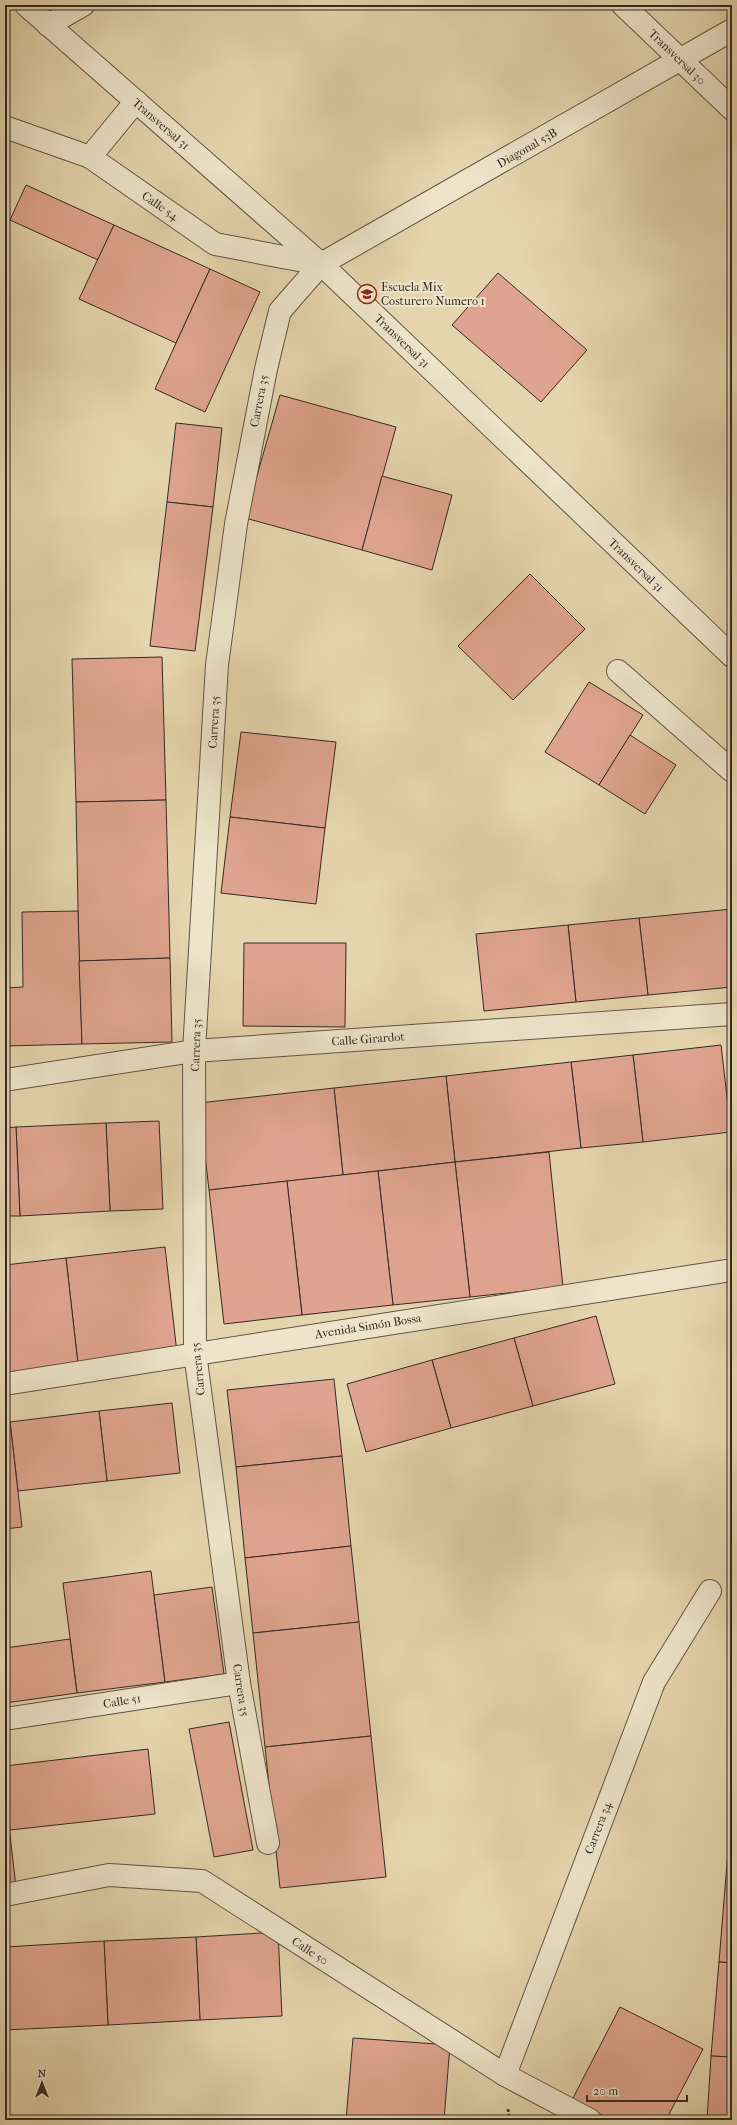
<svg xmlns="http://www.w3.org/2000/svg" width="737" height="2125" font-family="'IM FELL French Canon',serif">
<rect width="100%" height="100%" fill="#e5d5ae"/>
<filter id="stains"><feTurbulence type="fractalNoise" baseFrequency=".005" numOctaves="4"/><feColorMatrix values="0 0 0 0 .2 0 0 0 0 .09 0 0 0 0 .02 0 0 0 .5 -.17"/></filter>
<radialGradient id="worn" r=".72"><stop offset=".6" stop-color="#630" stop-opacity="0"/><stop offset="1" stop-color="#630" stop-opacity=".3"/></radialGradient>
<!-- building -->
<g fill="#dfa48f" stroke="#342a22">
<path d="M26 185 114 225 98 260 10 220Z"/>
<path d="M114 225 210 269 176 343 79 299Z"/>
<path d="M210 269 260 292 205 412 155 389Z"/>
<path d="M498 273 587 350 541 402 452 325Z"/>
<path d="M280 395 396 427 362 550 245 518Z"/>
<path d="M176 423 222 428 213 507 167 502Z"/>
<path d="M382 476 452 495 432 570 362 550Z"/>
<path d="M167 502 213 507 195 651 150 646Z"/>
<path d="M530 574 585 629 513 700 458 646Z"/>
<path d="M162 657 166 800 76 802 72 659Z"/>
<path d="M589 682 643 715 599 785 545 752Z"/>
<path d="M241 732 336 742 325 828 230 817Z"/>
<path d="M630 735 676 765 645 814 599 785Z"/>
<path d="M166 800 170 958 79 961 76 802Z"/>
<path d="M230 817 325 828 316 904 221 893Z"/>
<path d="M732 909V987L648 995 639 918Z"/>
<path d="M78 911 82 1044 5 1046V988L23 987 22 912Z"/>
<path d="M639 918 648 995 576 1002 568 925Z"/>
<path d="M568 925 576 1002 484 1011 476 934Z"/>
<path d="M244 943H346L345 1027 243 1026Z"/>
<path d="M170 958 172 1042 82 1044 79 961Z"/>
<path d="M721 1045 731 1132 643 1142 633 1055Z"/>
<path d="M633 1055 643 1142 581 1148 571 1062Z"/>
<path d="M571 1062 581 1148 455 1162 446 1076Z"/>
<path d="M446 1076 455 1162 343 1175 334 1088Z"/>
<path d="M334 1088 343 1175 209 1190 199 1103Z"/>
<path d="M159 1121 163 1209 110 1211 106 1123Z"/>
<path d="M106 1123 110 1211 20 1216 16 1127Z"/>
<path d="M16 1127 20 1216H5V1128Z"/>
<path d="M549 1152 563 1287 470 1297 455 1162Z"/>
<path d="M455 1162 470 1297 393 1305 378 1171Z"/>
<path d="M378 1171 393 1305 302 1315 287 1181Z"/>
<path d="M287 1181 302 1315 224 1324 209 1190Z"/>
<path d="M165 1247 177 1353 78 1364 66 1258Z"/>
<path d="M66 1258 78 1364 5 1373V1265Z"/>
<path d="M596 1316 615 1384 533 1406 514 1338Z"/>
<path d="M514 1338 533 1406 451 1428 432 1360Z"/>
<path d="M432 1360 451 1428 366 1452 347 1384Z"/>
<path d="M334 1379 342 1456 236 1467 227 1390Z"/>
<path d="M172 1403 180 1473 107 1481 99 1411Z"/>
<path d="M99 1411 107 1481 18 1491 10 1422Z"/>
<path d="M5 1422H10L22 1527 5 1529Z"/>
<path d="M342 1456 351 1546 245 1558 236 1467Z"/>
<path d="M351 1546 359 1622 253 1633 245 1558Z"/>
<path d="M151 1571 165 1682 77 1693 63 1583Z"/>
<path d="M212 1587 224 1674 165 1682 154 1595Z"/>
<path d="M359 1622 371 1736 265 1747 253 1633Z"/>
<path d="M70 1639 77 1693 5 1703V1648Z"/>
<path d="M229 1722 253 1850 214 1857 189 1729Z"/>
<path d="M371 1736 386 1877 280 1888 265 1747Z"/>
<path d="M148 1749 155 1814 10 1830 5 1792V1766Z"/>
<path d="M5 1792 16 1887 5 1889Z"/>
<path d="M732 1793V1828L730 1827Z"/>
<path d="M730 1827 732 1828V1963L719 1962Z"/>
<path d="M278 1932 282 2016 200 2020 196 1937Z"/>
<path d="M196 1937 200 2020 108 2025 104 1941Z"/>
<path d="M104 1941 108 2025 5 2030V1947Z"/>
<path d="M719 1962 732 1963V2057L711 2056Z"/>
<path d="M620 2007 703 2049 666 2120H612L572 2100Z"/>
<path d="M353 2038 450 2045 444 2120H346Z"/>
<path d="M711 2056 732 2057V2120H707Z"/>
</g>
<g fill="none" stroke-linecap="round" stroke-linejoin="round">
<!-- minor casing -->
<g stroke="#605545" stroke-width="24">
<g id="minor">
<path d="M26 5 321 264 732 656"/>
<path d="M623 5 732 109"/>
<path d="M48 25 83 5"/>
<path d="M5 127 90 157 215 244 320 264"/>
<path d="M90 157 136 101"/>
<path d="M618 671 732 771"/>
<path d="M5 1080 194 1051 732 1014"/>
<path d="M5 1384 732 1270"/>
<path d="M5 1719 239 1683"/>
<path d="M268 1843 239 1683 195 1353 194 1051 217 665 236 524 266 369 280 311 321 264 732 30"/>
<path d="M5 1895 109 1875 202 1881 505 2075 590 2120"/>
<path d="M505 2075 654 1682 710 1591"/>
</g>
</g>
<!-- path -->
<path stroke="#342a22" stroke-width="2.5" stroke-dasharray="3 2" stroke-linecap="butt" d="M508 2109 509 2120"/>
<!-- minor -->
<use href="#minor" stroke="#eee4ca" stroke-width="22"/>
</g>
<!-- icons -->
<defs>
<g id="school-ring" transform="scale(1)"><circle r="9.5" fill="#eee4ca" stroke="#8f2418" stroke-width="1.5"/><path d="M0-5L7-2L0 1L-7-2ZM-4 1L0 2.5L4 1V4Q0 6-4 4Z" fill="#8f2418"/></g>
</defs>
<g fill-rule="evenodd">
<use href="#school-ring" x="367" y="294"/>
</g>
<g text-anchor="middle" stroke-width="4" stroke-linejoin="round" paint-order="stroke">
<!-- street labels -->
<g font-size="12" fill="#342a22" stroke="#eee4ca">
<text transform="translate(677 57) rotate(44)" y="4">Transversal 30</text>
<text transform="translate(161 124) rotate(41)" y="4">Transversal 31</text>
<text transform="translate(527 148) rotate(-30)" y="4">Diagonal 53B</text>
<text transform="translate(160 206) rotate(35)" y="4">Calle 54</text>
<text transform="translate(402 341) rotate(44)" y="4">Transversal 31</text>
<text transform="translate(259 401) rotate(-79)" y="4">Carrera 35</text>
<text transform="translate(636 565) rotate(44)" y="4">Transversal 31</text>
<text transform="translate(214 722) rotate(-87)" y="4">Carrera 35</text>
<text transform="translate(368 1039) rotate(-4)" y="4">Calle Girardot</text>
<text transform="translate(196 1045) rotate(-88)" y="4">Carrera 35</text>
<text transform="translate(368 1326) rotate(-9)" y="4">Avenida Simón Bossa</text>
<text transform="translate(198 1369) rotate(-96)" y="4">Carrera 35</text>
<text transform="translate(241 1690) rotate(81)" y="4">Carrera 35</text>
<text transform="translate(122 1701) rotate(-9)" y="4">Calle 51</text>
<text transform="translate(598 1828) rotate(-69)" y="4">Carrera 34</text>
<text transform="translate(310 1951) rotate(33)" y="4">Calle 50</text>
</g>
<!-- poi labels -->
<g font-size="12" fill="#342a22" stroke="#eee4ca" text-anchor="start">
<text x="381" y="291">Escuela Mix<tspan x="381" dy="14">Costurero Numero 1</tspan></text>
</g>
</g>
<!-- margin -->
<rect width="737" height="2125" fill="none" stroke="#e5d5ae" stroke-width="20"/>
<rect x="6" y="6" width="725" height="2113" fill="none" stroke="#342a22" stroke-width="2"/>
<rect x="10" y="10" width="717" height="2105" fill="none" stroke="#342a22"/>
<!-- north arrow -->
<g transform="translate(42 2083)" stroke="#eee4ca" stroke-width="3" paint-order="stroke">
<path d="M0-3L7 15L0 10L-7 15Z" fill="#342a22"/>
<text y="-6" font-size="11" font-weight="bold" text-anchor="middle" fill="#342a22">N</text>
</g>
<!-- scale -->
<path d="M587 2095v6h100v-6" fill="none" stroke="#342a22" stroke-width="2"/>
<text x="593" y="2095" font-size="12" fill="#342a22" stroke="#eee4ca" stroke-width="3" paint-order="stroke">20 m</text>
<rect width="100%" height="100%" filter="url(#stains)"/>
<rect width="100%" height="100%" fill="url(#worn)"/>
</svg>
